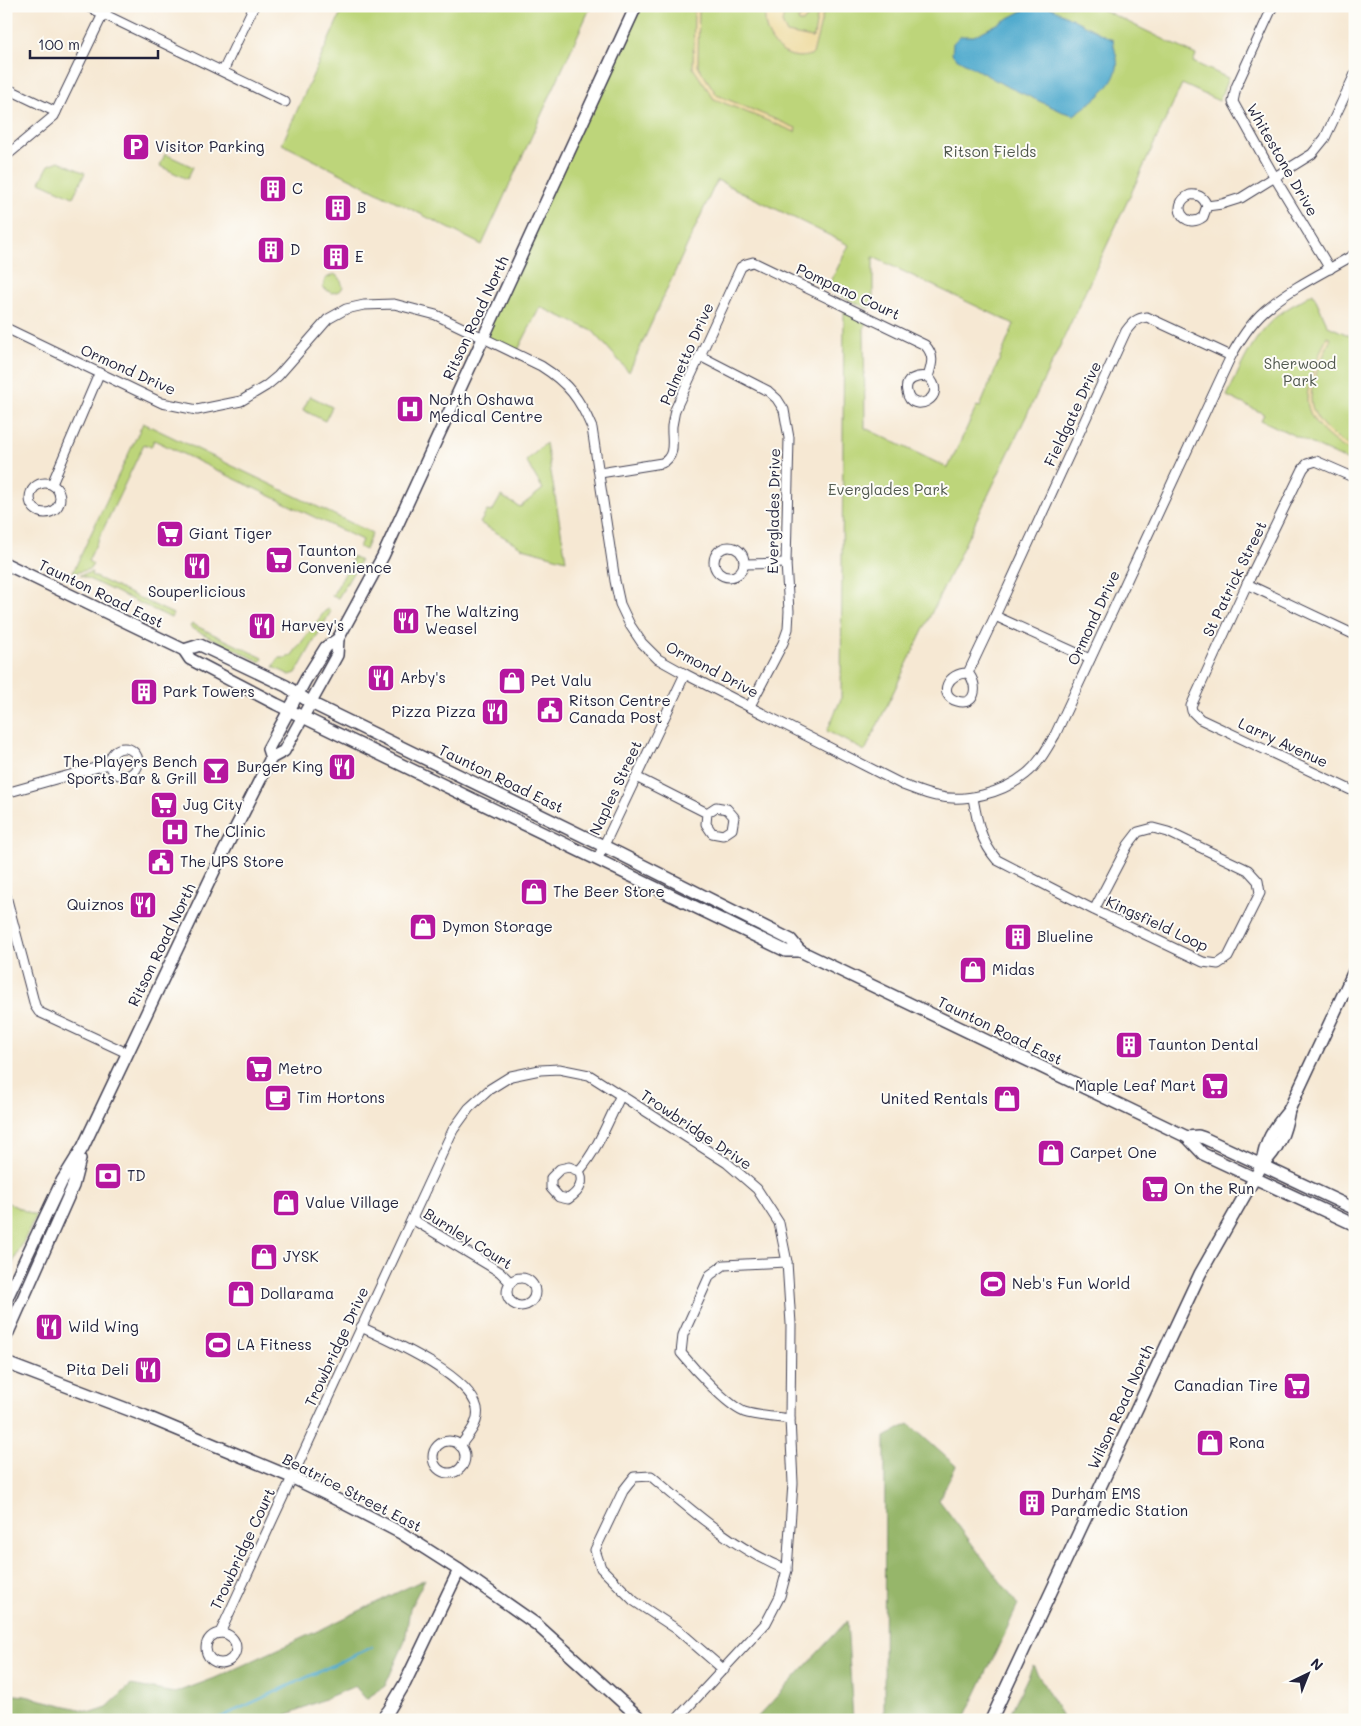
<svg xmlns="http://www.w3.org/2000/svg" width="1361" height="1726" font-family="Mali,sans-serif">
<rect width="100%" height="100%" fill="#fdfcf7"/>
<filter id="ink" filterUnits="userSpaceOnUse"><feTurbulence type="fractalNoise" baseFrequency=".02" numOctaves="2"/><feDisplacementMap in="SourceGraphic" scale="10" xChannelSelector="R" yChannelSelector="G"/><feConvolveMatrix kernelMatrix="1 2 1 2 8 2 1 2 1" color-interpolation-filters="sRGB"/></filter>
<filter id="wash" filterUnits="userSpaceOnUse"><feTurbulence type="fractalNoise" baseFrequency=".0096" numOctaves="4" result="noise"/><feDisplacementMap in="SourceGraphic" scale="20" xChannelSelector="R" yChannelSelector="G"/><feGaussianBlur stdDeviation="1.12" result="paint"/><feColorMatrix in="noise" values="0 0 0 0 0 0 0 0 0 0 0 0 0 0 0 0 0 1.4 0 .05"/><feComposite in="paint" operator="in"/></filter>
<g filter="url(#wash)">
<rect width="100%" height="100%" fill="#f6e8d3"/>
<!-- green -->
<g fill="#bdd57a" stroke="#707c5a">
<path d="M344 6H591L482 245 282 144Z"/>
<path d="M638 6H1095L1196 55 1193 62 1228 78 1219 101 1182 84 1059 348 865 751 827 731 841 699 844 310 867 321 864 328 865 428 948 468 977 406 980 407 1014 324 873 257V297L868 309 827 289 849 245 717 180 629 372 593 331 540 307 516 354 483 338Z"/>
<path d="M165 154 193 167 187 179 160 166Z"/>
<path d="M59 161 85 173 73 197 40 182 49 165Z"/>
<path d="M334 274 340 278 343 287 340 291 332 293 323 288 325 279Z"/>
<path d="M1313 293 1328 326 1355 338V464L1261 420 1264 414 1227 396C1241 367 1252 337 1277 316 1288 307 1301 301 1313 293Z"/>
<path d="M310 396 332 407 325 421 303 410Z"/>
<path d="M143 423 372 533 365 550 359 547 362 540 154 440 151 447 144 444 88 561 93 564 90 569 75 573 73 572Z"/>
<path d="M546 443 566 560 523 548 480 523 487 511 492 512 501 496 520 507 543 489 526 461Z"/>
<path d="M349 555 360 561 338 598 332 596 353 560 348 557Z"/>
<path d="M92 572 91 575 173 614 171 618 80 575Z"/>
<path d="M329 609 331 611 296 673 290 675 273 667 279 658H286L292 655 325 611Z"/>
<path d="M192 624 263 658 261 662 191 628 190 626Z"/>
<path d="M6 1202 36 1216 6 1277Z"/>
</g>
<!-- forest -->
<g fill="#96b66a" stroke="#5c6c52">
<path d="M909 1424 956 1466 939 1500 1018 1605 964 1720H884L885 1437Z"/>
<path d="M425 1579 410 1608 405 1641 385 1686 366 1699 355 1686 274 1720H6V1694L25 1696 92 1712 107 1707 131 1685 175 1693 215 1678 324 1628Z"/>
<path d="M847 1621 853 1720H755Z"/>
<path d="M1033 1666 1064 1720H1007Z"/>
</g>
<!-- sand -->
<g fill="#eeda9e" stroke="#887e6c">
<path d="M694 6H699L698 66 717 95 796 128 795 132 714 99 693 68Z"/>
<path d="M767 6H786L782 23 787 33 812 38 814 36 818 11 807 17 803 22H799L798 19 815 8 814 6H827L823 14 813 54C784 67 757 34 767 6Z"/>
<path d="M1327 336 1331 338C1324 356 1312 377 1311 397 1310 420 1337 440 1355 449V454C1335 444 1308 424 1307 400 1307 381 1320 353 1327 336Z"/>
</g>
<!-- water -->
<path fill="#51abce" stroke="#3a6684" d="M1032 6H1048L1113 40C1114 49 1119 60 1117 68 1113 89 1090 103 1074 115L1063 112 1004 85 956 58 952 54 953 43 960 36H974Z"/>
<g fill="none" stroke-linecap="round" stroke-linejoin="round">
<!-- stream -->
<path stroke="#51abce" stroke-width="2.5" d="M215 1720 372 1647"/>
</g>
</g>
<g filter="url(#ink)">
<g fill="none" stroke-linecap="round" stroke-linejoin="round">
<!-- street casing -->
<g stroke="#424052" stroke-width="11">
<g id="street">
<path d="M87 6 285 102"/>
<path d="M1273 6 1236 87 1233 102 1275 178 1330 269"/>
<path d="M223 71 254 6"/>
<path d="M6 88 56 112"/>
<path d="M6 156 54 116 103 14 110 6"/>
<path d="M1207 206 1203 217C1185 231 1169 204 1190 195 1199 194 1204 198 1207 206L1222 204 1241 198 1312 154 1325 138 1355 74"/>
<path d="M6 328 162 403 197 410 241 401 266 386 278 376 328 319 346 309 364 305 394 304 436 315 541 366C568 383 580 399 592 428L615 581 620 604 630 625 642 643 658 659 685 674 903 785C914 789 925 794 936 796 965 803 1003 793 1026 774 1039 764 1047 748 1055 735L1231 356C1241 338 1253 319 1269 307 1294 286 1327 271 1355 254"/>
<path d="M700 356 768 391 777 399 784 410 789 438 786 563 789 611 788 629 783 643 750 706"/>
<path d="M600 473 662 463C677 456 671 439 672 426 673 421 674 415 675 410L741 267 746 264 753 262 925 345C935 356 932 364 928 377 917 375 904 379 907 392 911 416 950 397 928 377"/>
<path d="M1355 478 1316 461 1307 464 1303 469 1247 584 1191 706 1192 711 1200 719 1355 792"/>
<circle cx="45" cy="498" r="15"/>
<path d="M52 484 99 374"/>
<circle cx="729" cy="562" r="15"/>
<path d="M744 564 786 563"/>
<path d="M1247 584 1355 635"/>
<path d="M995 616 1090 659"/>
<path d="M968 673C979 685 976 707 957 701 937 695 948 672 968 673L995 616 1126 331C1132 323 1136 318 1147 317L1231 356"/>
<circle cx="124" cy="762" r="14"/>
<path d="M636 777 707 813 716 807 727 809 734 817 732 829 723 835 712 833 706 824 707 813"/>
<path d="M6 793 109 764"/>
<path d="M973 798C977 821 981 842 997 860L1094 910 1203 962 1218 964 1228 957 1260 893 1258 881 1248 870 1168 832 1153 828 1138 832 1128 845 1094 910"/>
<path d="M597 860 685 674"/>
<path d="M6 896 35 1006 39 1012 127 1053"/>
<path d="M569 1167 579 1171C585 1183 579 1192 568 1199L559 1197 551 1188V1178L560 1169Z"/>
<path d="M579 1171C597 1151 609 1119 621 1095"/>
<path d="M412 1219 500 1272 510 1282"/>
<path d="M787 1262 724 1265 710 1275 683 1335 681 1353C694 1369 726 1404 744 1412 755 1416 778 1417 790 1419"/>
<circle cx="521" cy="1292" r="14"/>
<path d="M361 1327C391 1341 469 1375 477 1408 480 1423 468 1435 460 1446"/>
<circle cx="449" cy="1457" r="16"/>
<circle cx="221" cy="1648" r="15"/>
<path d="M220 1633 453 1130 469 1108 490 1089 511 1076 540 1070 559 1069 589 1075 727 1163 757 1189 779 1223 787 1262 791 1324 790 1419 793 1483 787 1570 780 1596 766 1623 676 1720"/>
<path d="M724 1670 678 1630 634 1601 601 1568 595 1550 623 1491 634 1477 651 1476C693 1512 735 1549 787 1570"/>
</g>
</g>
<!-- secondary casing -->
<g stroke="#424052" stroke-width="14">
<g id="secondary">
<path d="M6 564 184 650 190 659 276 704 786 951H800L1187 1137 1203 1154 1355 1225"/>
<path d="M184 650 200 645 286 686 311 703 620 854 791 940 800 951"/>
<path d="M271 758 284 751 337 655 338 639 383 556 636 6"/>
<path d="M1187 1137 1198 1136 1204 1138 1355 1209"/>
<path d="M1262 1165C1264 1142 1274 1128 1289 1110L1355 969"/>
<path d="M6 1300 62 1181 83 1147 216 867 271 758 268 749 306 679 326 647 338 639"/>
<path d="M6 1337 73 1186 80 1159"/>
<path d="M6 1363 145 1416 291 1477 328 1495 401 1533 459 1570 536 1624 642 1720"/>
<path d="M381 1720 389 1710 405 1683 459 1570"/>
<path d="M991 1720 1200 1274 1262 1165C1279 1149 1285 1132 1289 1110"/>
</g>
</g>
<!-- street -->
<use href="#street" stroke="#fff" stroke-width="9"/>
<!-- secondary -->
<use href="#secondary" stroke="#fff" stroke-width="11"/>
</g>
</g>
<!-- icons -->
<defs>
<g id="parking-square" transform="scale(1.4375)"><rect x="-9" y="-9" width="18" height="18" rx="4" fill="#b5179e" stroke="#fdfcf7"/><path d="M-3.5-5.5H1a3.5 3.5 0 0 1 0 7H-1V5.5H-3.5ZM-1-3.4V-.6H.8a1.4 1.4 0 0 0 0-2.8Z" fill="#fff"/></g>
<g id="building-square" transform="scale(1.4375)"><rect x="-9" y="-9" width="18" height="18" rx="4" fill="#b5179e" stroke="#fdfcf7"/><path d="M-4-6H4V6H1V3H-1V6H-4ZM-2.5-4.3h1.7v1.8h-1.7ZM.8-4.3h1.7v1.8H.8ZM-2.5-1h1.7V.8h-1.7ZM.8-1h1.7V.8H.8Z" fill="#fff"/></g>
<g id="hospital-square" transform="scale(1.4375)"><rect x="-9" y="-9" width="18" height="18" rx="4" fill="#b5179e" stroke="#fdfcf7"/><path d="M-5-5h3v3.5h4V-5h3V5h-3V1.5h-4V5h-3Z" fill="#fff"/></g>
<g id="supermarket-square" transform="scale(1.4375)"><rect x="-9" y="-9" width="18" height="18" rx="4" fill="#b5179e" stroke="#fdfcf7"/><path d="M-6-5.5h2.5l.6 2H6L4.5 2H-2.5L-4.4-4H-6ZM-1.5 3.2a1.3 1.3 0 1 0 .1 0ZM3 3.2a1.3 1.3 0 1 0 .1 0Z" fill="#fff"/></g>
<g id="restaurant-square" transform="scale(1.4375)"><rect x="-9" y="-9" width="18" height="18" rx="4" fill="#b5179e" stroke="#fdfcf7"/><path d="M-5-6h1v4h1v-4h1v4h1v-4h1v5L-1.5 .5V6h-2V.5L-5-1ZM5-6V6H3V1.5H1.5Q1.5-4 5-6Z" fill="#fff"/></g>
<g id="shop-square" transform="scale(1.4375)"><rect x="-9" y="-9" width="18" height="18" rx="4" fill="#b5179e" stroke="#fdfcf7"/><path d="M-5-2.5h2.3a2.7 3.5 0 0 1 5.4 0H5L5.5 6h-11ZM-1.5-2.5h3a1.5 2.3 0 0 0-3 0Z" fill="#fff"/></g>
<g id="civic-square" transform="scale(1.4375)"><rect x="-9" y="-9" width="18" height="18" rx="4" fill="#b5179e" stroke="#fdfcf7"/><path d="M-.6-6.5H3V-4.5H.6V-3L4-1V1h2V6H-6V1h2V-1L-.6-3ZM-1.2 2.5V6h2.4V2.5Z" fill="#fff"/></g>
<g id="bar-square" transform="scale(1.4375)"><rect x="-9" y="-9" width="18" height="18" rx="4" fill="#b5179e" stroke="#fdfcf7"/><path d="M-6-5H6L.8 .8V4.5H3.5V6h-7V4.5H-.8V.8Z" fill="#fff"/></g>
<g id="cafe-square" transform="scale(1.4375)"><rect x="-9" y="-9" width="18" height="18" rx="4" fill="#b5179e" stroke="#fdfcf7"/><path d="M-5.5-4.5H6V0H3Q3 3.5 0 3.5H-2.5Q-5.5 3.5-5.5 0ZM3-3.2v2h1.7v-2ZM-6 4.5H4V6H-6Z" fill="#fff"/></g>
<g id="bank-square" transform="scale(1.4375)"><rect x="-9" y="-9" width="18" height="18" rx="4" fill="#b5179e" stroke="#fdfcf7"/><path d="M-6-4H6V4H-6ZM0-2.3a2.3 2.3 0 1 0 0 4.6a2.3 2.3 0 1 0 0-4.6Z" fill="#fff"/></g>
<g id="stadium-square" transform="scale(1.4375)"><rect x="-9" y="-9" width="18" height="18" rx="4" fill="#b5179e" stroke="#fdfcf7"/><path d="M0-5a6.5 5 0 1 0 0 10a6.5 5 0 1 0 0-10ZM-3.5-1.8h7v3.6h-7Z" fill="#fff"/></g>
</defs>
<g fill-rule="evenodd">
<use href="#parking-square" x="136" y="147"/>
<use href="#building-square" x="273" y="189"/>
<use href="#building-square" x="338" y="208"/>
<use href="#building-square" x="271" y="250"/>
<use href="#building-square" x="336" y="257"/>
<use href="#hospital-square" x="410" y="409"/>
<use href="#supermarket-square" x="170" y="534"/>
<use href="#supermarket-square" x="279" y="560"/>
<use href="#restaurant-square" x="197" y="566"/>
<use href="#restaurant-square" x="406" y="621"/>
<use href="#restaurant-square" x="262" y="626"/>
<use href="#restaurant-square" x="381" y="678"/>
<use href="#shop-square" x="512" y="681"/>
<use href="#building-square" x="144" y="692"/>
<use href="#civic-square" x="550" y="710"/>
<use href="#restaurant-square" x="495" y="712"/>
<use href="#restaurant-square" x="342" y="767"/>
<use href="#bar-square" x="216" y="771"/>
<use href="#supermarket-square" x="164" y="805"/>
<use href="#hospital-square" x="175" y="832"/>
<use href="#civic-square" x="161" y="862"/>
<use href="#shop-square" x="534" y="892"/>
<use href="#restaurant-square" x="143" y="905"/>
<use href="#shop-square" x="423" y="927"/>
<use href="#building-square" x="1018" y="937"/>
<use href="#shop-square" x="973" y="970"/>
<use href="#building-square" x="1129" y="1045"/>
<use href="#supermarket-square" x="259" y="1069"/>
<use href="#supermarket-square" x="1215" y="1086"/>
<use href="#cafe-square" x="278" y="1098"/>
<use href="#shop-square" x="1007" y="1099"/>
<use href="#shop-square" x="1051" y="1153"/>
<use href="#bank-square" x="108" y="1176"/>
<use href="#supermarket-square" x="1155" y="1189"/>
<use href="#shop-square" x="286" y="1203"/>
<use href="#shop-square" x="264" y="1257"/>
<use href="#stadium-square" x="993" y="1284"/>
<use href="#shop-square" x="241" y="1294"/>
<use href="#restaurant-square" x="49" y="1327"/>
<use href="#stadium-square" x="218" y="1345"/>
<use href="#restaurant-square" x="148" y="1370"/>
<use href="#supermarket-square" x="1297" y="1386"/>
<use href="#shop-square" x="1210" y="1443"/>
<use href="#building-square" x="1032" y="1503"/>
</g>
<g text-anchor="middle" stroke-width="4" stroke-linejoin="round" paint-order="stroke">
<!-- poi labels -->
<g font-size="15" fill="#22223b" stroke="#fdfcf7" text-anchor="start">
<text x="155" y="152">Visitor Parking</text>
<text x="292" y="194">C</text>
<text x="357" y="213">B</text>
<text x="290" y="255">D</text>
<text x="355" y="262">E</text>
<text x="429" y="405">North Oshawa<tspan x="429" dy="17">Medical Centre</tspan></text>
<text x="189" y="539">Giant Tiger</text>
<text x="298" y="556">Taunton<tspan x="298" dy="17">Convenience</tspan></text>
<text x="197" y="597" text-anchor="middle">Souperlicious</text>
<text x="425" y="617">The Waltzing<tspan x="425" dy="17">Weasel</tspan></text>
<text x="281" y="631">Harvey's</text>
<text x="400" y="683">Arby's</text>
<text x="531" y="686">Pet Valu</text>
<text x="163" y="697">Park Towers</text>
<text x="569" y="706">Ritson Centre<tspan x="569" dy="17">Canada Post</tspan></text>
<text x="476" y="717" text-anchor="end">Pizza Pizza</text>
<text x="197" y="767" text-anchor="end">The Players Bench<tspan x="197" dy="17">Sports Bar &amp; Grill</tspan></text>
<text x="323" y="772" text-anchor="end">Burger King</text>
<text x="183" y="810">Jug City</text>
<text x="194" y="837">The Clinic</text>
<text x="180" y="867">The UPS Store</text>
<text x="553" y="897">The Beer Store</text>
<text x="124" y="910" text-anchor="end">Quiznos</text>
<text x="442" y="932">Dymon Storage</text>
<text x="1037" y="942">Blueline</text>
<text x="992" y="975">Midas</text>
<text x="1148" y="1050">Taunton Dental</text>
<text x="278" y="1074">Metro</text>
<text x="1196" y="1091" text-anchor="end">Maple Leaf Mart</text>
<text x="297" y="1103">Tim Hortons</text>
<text x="988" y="1104" text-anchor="end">United Rentals</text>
<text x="1070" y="1158">Carpet One</text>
<text x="127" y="1181">TD</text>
<text x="1174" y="1194">On the Run</text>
<text x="305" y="1208">Value Village</text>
<text x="283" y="1262">JYSK</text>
<text x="1012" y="1289">Neb's Fun World</text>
<text x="260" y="1299">Dollarama</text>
<text x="68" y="1332">Wild Wing</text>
<text x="237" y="1350">LA Fitness</text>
<text x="129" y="1375" text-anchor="end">Pita Deli</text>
<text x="1278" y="1391" text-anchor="end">Canadian Tire</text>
<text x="1229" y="1448">Rona</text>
<text x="1051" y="1499">Durham EMS<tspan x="1051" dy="17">Paramedic Station</tspan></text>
</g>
<!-- park labels -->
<g font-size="15" fill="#50584e" stroke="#fdfcf7">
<text x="990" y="157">Ritson Fields</text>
<text x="1300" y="369">Sherwood<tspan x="1300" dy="17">Park</tspan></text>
<text x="888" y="495">Everglades Park</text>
</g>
<!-- street labels -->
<g font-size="15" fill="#22223b" stroke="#fdfcf7">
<text transform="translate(1282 160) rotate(60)" y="5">Whitestone Drive</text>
<text transform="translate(848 292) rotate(25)" y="5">Pompano Court</text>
<text transform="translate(476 318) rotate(-65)" y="5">Ritson Road North</text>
<text transform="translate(687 354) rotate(-66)" y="5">Palmetto Drive</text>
<text transform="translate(128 370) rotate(24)" y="5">Ormond Drive</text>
<text transform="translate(1073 414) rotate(-65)" y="5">Fieldgate Drive</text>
<text transform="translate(774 511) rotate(-89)" y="5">Everglades Drive</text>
<text transform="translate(1235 579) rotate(-64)" y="5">St Patrick Street</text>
<text transform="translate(101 594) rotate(26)" y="5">Taunton Road East</text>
<text transform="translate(1094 618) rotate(-65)" y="5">Ormond Drive</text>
<text transform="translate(712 670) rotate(28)" y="5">Ormond Drive</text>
<text transform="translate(1283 743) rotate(25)" y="5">Larry Avenue</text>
<text transform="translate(501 779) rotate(26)" y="5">Taunton Road East</text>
<text transform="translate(616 788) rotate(-65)" y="5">Naples Street</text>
<text transform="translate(1157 924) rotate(25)" y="5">Kingsfield Loop</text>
<text transform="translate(162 945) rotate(-64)" y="5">Ritson Road North</text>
<text transform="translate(1000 1031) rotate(26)" y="5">Taunton Road East</text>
<text transform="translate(696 1130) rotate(34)" y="5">Trowbridge Drive</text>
<text transform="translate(468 1239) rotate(32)" y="5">Burnley Court</text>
<text transform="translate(337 1347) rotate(-65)" y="5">Trowbridge Drive</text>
<text transform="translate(1121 1407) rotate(-65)" y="5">Wilson Road North</text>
<text transform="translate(352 1493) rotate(27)" y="5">Beatrice Street East</text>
<text transform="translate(243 1549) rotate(-65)" y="5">Trowbridge Court</text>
</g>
</g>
<!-- margin -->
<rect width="1361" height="1726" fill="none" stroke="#fdfcf7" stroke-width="25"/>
<!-- north arrow -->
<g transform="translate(1308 1674) rotate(43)" stroke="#fdfcf7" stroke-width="4" paint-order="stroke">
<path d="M0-4L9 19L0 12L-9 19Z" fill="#22223b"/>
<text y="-8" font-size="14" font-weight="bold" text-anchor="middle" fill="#22223b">N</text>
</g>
<!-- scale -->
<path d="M30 50v8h128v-8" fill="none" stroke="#22223b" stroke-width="2.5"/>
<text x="38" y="50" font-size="15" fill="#22223b" stroke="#fdfcf7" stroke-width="4" paint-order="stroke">100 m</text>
</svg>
